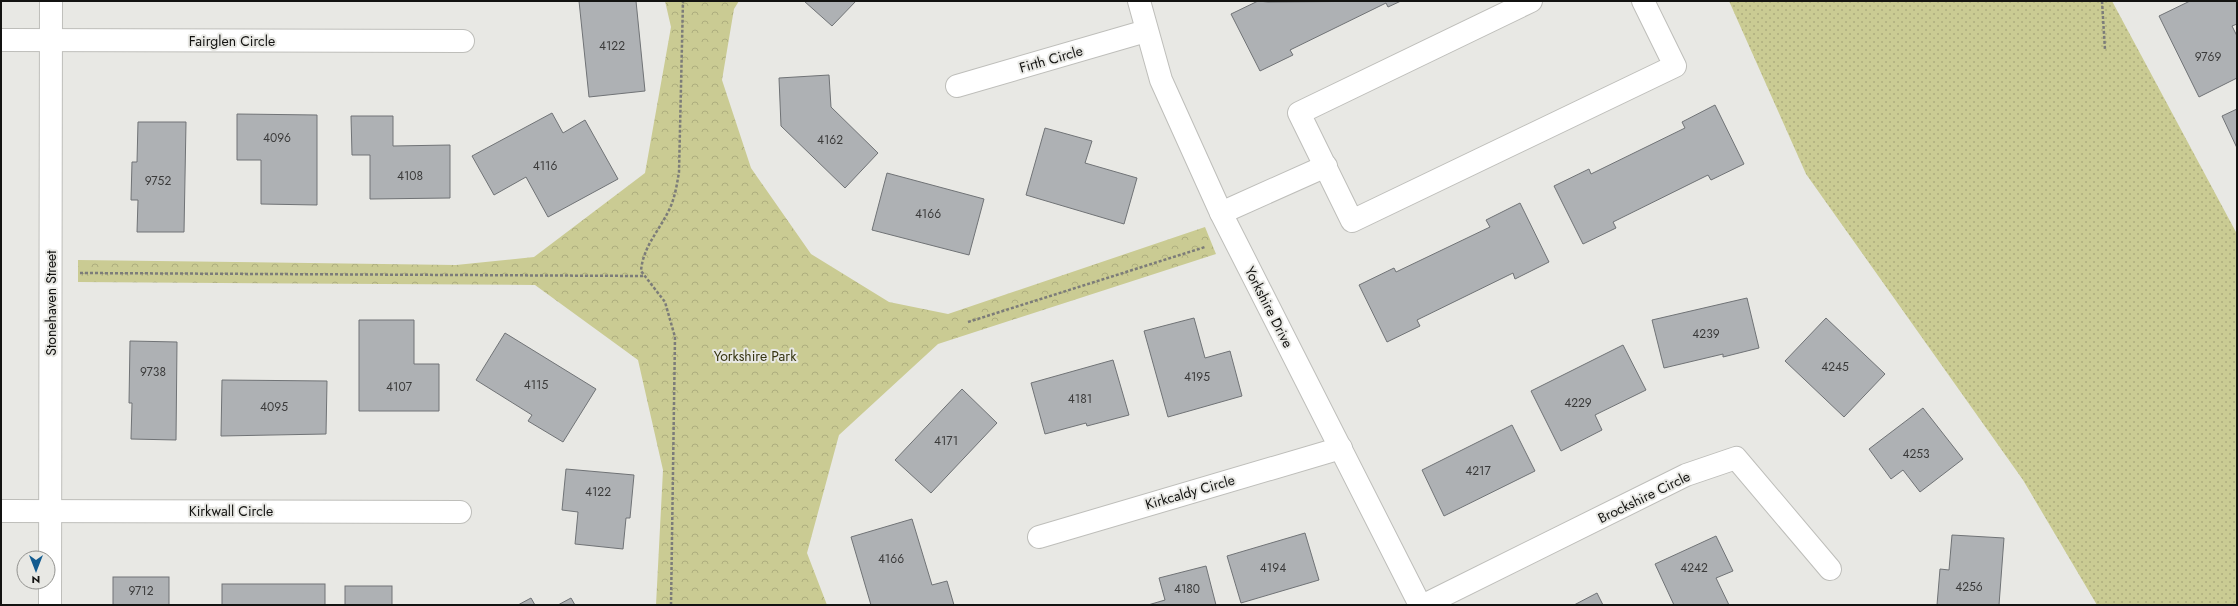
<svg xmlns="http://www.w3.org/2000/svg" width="2238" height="606" font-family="Jost,sans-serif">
<defs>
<pattern id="grass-dots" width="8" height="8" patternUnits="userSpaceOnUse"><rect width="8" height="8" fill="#cacb93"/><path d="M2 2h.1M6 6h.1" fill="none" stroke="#adad7e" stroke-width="1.8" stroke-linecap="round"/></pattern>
<pattern id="park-crowns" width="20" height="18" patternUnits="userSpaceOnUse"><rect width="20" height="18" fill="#cacb93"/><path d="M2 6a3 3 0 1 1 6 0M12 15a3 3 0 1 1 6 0" fill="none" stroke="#adad7e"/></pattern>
</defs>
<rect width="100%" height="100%" fill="#e8e8e4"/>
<!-- grass -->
<path fill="url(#grass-dots)" d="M1729 1H2112L2237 234V605H2097L2023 480 1806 174Z"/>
<!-- park -->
<path fill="url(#park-crowns)" d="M665 1H739L734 9 722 80 751 168 811 254 889 302 948 314 1205 227 1216 254 938 344 839 435 807 553 827 605H656L663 470 638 360 535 285 78 282V260L456 265 534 257 645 173 671 27Z"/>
<!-- building -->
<g fill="#aeb1b4" stroke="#707376">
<path d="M579 1H636L645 91 589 97Z"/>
<path d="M804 1H856L832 26Z"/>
<path d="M1258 1 1268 2 1401 1 1388 7 1386 3 1290 50 1293 55 1260 71 1231 14Z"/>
<path d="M2190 1H2237V24L2232 26 2237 36V78L2199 97 2159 16Z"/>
<path d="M829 75 831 107 878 153 845 188 781 126 779 78Z"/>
<path d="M1715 105 1744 164 1711 180 1708 175 1613 222 1616 228 1583 244 1554 186 1589 169 1591 174 1685 128 1682 122Z"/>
<path d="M2237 109V148L2222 116Z"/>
<path d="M552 113 563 133 585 120 618 179 548 217 526 177 494 195 472 156Z"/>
<path d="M237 114 317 115V205L261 204V160H237Z"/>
<path d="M351 116H393V146L450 145V198L370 199V155H352Z"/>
<path d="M138 122H186L184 232H137L138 200H131L132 162H137Z"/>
<path d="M1045 128 1092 141 1085 163 1137 178 1124 224 1026 195Z"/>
<path d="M887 173 984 199 969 255 872 230Z"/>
<path d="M1520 203 1549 262 1515 279 1513 273 1417 320 1420 326 1387 342 1359 285 1394 268 1396 272 1490 227 1486 220Z"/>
<path d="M1747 298 1759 348 1723 357V354L1664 368 1652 320Z"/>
<path d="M1194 318 1205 358 1230 351 1242 396 1168 417 1144 331Z"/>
<path d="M1826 318 1885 374 1844 417 1785 361Z"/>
<path d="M359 320H414V364H439V411H359Z"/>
<path d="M505 333 596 389 563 442 528 421 532 415 476 380Z"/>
<path d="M130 341 177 342 176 440 131 439 132 403H129Z"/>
<path d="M1623 345 1646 390 1595 415 1602 430 1561 451 1531 391Z"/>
<path d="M1113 360 1129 415 1087 426 1086 423 1045 434 1031 383Z"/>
<path d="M222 380 327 381 326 434 221 436Z"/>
<path d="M962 389 997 423 931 493 895 460Z"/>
<path d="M1923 408 1963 459 1920 492 1903 470 1891 479 1869 449Z"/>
<path d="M1512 425 1535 471 1444 516 1422 470Z"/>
<path d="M566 469 634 475 630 518H626L623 549 575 544 578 512 562 510Z"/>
<path d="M912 519 932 585 947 581 954 605H871L851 537Z"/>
<path d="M1305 533 1319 580 1241 603 1227 556Z"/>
<path d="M1952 535 2004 538 1999 605H1937L1940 569 1949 570Z"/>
<path d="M1716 536 1733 571 1716 578 1729 605H1674L1655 564Z"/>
<path d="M1206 566 1216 605H1148L1165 600 1159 578Z"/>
<rect x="113" y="577" width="56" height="28"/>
<rect x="222" y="584" width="103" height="21"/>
<rect x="345" y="586" width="47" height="19"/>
<path d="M1597 593 1603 605H1574Z"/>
<path d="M531 598 535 605H518Z"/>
<path d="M571 598 575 605H558Z"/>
</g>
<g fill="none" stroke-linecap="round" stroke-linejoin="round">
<!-- minor casing -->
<g stroke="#bebeba" stroke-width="24">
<g id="minor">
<path d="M1139 1 1161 80 1221 213 1420 605"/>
<path d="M1531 1 1299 113 1352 221 1675 66 1643 1"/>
<path d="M1 40 463 41"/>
<path d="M957 86 1146 31"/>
<path d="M1221 213 1326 166"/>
<path d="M1 511 460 512"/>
<path d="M1039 537 1341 448"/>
<path d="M50 605 51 1"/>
<path d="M1424 605 1686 475 1736 458 1830 569"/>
</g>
</g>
<!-- path -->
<g stroke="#7c7c79" stroke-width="2.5" stroke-dasharray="3 2" stroke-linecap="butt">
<path d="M2102 1 2105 50"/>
<path d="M80 273 643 276"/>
<path d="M968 322 1205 247"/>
<path d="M671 605 675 337 665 302 641 271C643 246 660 230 670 208 675 197 677 184 679 172L683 1"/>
</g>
<!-- minor -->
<use href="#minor" stroke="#fff" stroke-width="22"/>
</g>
<g text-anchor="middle" stroke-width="4" stroke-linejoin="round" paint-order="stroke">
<!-- number labels -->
<g font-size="12" fill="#3a3a3a">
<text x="612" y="50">4122</text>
<text x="2208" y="61">9769</text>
<text x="277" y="142">4096</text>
<text x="830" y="144">4162</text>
<text x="545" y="170">4116</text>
<text x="410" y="180">4108</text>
<text x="158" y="185">9752</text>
<text x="928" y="218">4166</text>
<text x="1706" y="338">4239</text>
<text x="1835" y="371">4245</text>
<text x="153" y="376">9738</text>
<text x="1197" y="381">4195</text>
<text x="536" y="389">4115</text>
<text x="399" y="391">4107</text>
<text x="1080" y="403">4181</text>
<text x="1578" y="407">4229</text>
<text x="274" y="411">4095</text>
<text x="946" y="445">4171</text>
<text x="1916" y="458">4253</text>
<text x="1478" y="475">4217</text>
<text x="598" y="496">4122</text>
<text x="891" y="563">4166</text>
<text x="1273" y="572">4194</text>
<text x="1694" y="572">4242</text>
<text x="1969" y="591">4256</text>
<text x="1187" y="593">4180</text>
<text x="141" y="595">9712</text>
</g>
<!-- street labels -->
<g font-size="14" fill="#131311" stroke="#e8e8e4">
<text x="232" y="46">Fairglen Circle</text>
<text transform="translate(1051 59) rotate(-16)" y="5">Firth Circle</text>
<text transform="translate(51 303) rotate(-90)" y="5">Stonehaven Street</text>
<text transform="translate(1269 307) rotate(63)" y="5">Yorkshire Drive</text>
<text transform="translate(1190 492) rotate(-16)" y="5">Kirkcaldy Circle</text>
<text transform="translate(1644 497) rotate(-26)" y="5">Brockshire Circle</text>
<text x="231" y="516">Kirkwall Circle</text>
</g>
<!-- park labels -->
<g font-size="14" fill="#353410" stroke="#e8e8e4">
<text x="755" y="361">Yorkshire Park</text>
</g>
</g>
<!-- border -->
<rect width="2238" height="606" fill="none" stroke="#131311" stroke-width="4"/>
<!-- north arrow -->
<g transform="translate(36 570) rotate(180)"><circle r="19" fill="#e8e8e4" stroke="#939390"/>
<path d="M0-3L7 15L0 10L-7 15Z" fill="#135c90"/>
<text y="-6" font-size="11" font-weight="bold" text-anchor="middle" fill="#131311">N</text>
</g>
</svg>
